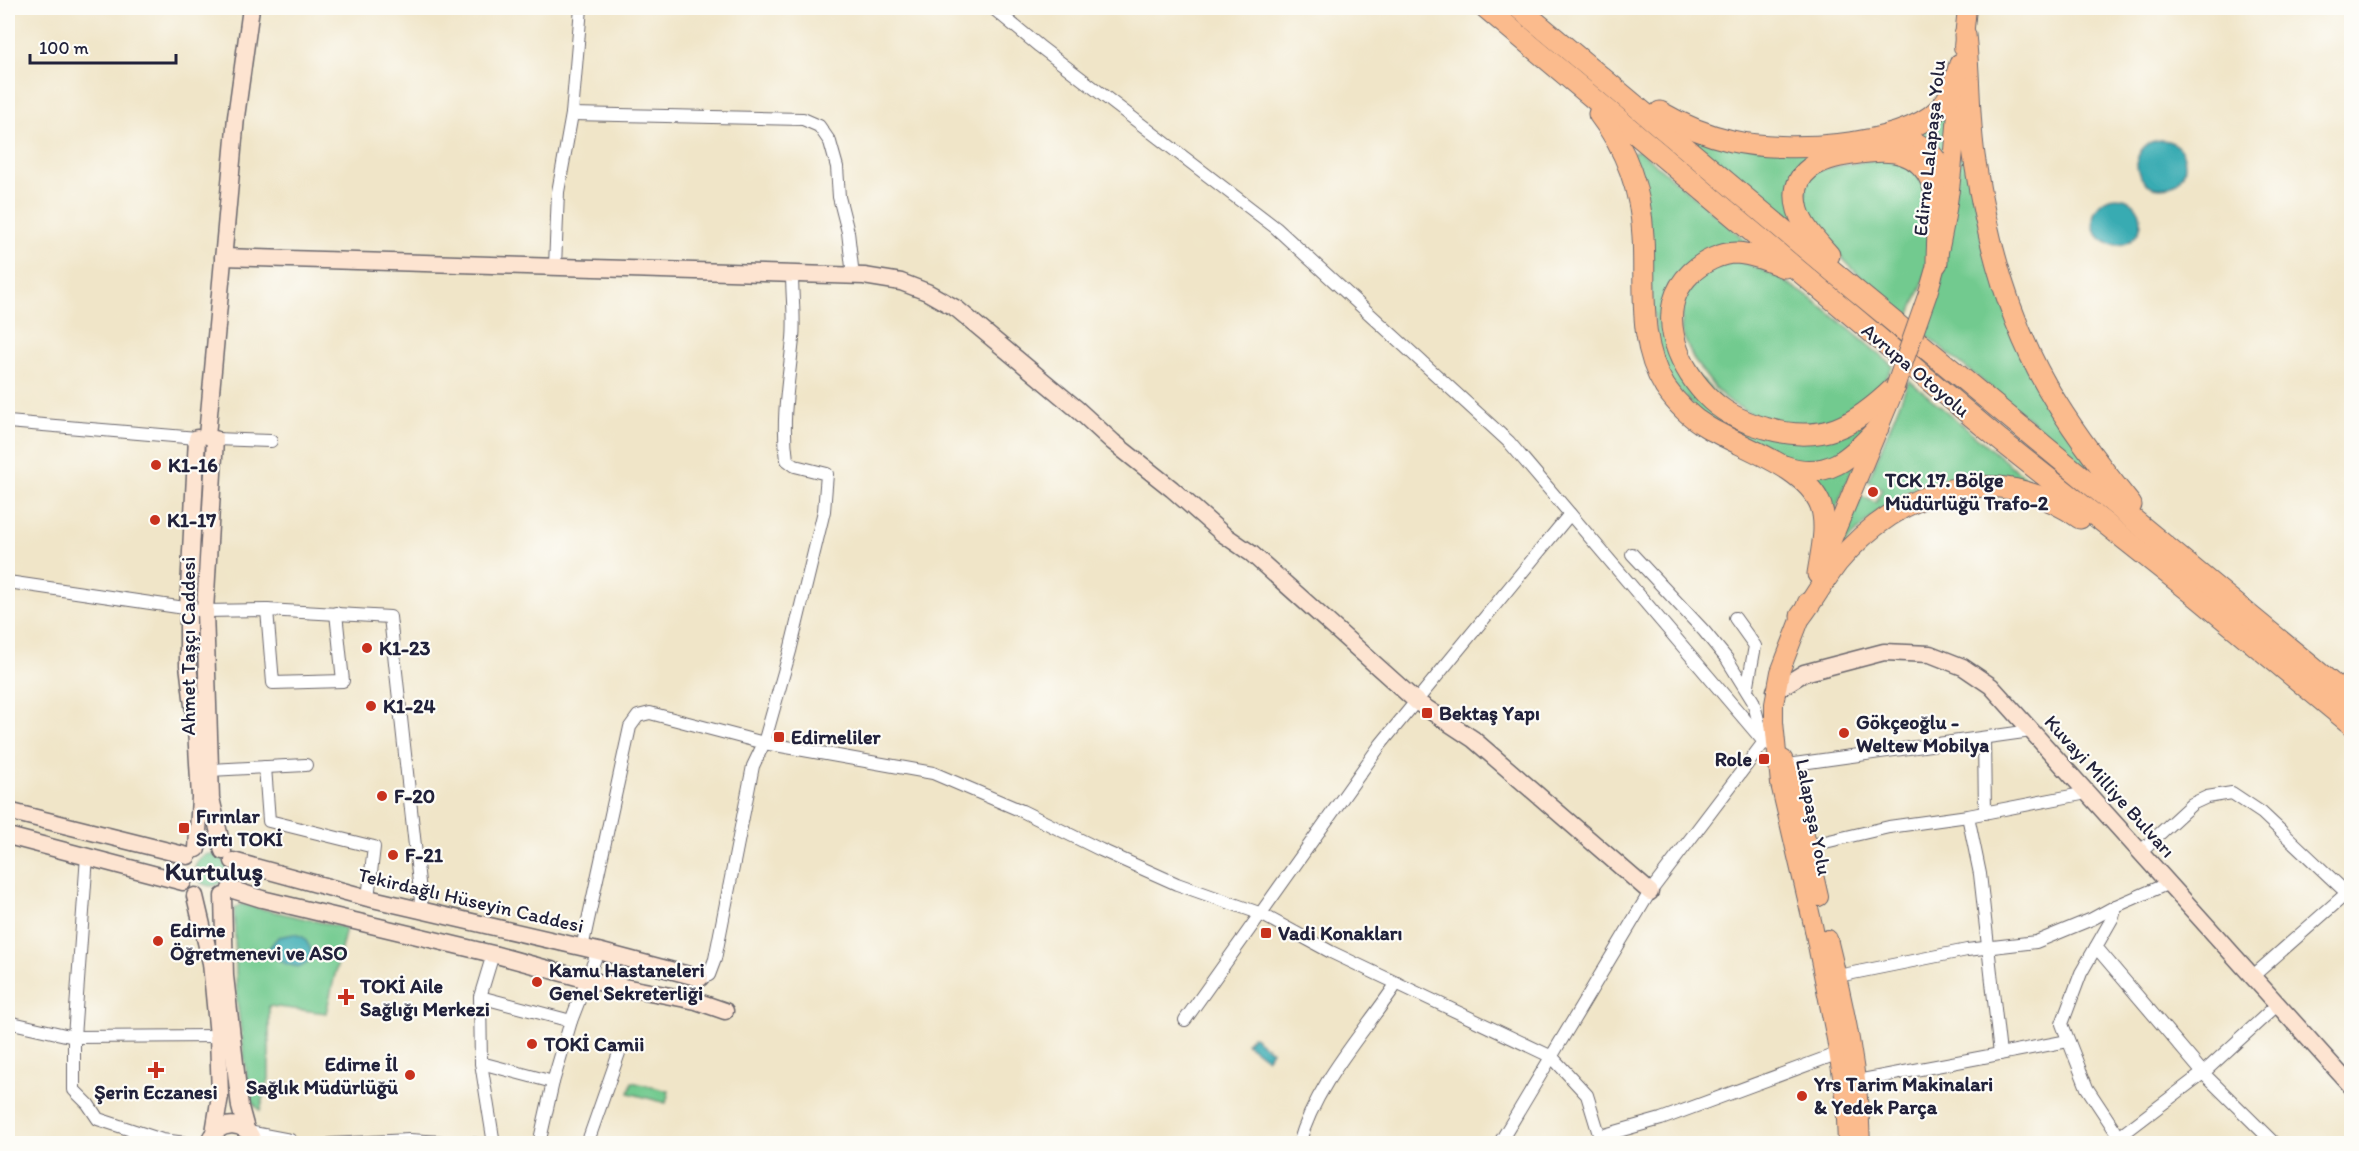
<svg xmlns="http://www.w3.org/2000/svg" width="2359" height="1151" font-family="Itim,sans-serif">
<rect width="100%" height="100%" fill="#fdfcf7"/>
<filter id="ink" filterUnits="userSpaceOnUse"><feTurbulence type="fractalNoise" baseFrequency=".0167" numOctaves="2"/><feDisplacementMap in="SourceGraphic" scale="12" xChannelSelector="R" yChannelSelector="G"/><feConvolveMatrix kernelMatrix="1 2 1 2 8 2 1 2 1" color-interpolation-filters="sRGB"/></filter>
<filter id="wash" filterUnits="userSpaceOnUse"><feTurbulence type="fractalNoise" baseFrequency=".008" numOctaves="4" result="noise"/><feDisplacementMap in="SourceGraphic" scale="24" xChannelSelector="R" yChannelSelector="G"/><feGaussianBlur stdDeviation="1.35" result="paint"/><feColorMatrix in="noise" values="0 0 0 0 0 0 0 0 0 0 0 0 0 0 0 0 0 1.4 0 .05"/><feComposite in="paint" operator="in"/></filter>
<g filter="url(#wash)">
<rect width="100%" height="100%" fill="#f0e5c8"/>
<!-- green -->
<g fill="#72ca8f" stroke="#4a7665" stroke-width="1.5">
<path d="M1949 108 1945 164 1909 135Z"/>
<path d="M1963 135 1981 227 2093 475 2056 441 1926 335 1942 275Z"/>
<path d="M1684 136 1822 150 1807 163 1805 235Z"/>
<path d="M1639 150 1758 251 1691 262 1669 346 1753 432 1864 422 1870 425 1836 459 1794 464 1706 420 1662 372 1631 154Z"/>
<path d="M1883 158 1915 169 1929 196V257L1924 280 1907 321C1873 292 1843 258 1811 226L1805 217 1807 179 1816 170Z"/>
<path d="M1736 260C1797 278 1844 326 1893 366L1884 382 1886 384 1847 418 1796 426 1758 418 1728 401 1714 387 1694 360 1681 331 1684 296 1710 268Z"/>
<path d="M1909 380 2029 481C1974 471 1920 476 1875 514 1860 527 1847 543 1833 558L1862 496 1876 503 1882 488 1868 481Z"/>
<path d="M1857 458 1829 525 1812 476Z"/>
<circle cx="211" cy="870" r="16"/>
<path d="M241 904 346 928 326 1013 269 1006V1079L260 1111 250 1100 237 1002 234 909Z"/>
<path d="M632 1082 669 1091 666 1103 629 1093Z"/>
</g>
<!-- water -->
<g fill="#38abb2" stroke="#2d6676" stroke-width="1.5">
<circle cx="2161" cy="164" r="24"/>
<circle cx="2117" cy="221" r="24"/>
<path d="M294 934 303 937C313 949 316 960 300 967 289 966 271 960 269 948L278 937Z"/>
<path d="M1252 1036 1272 1051 1266 1058 1246 1043Z"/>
</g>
</g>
<g filter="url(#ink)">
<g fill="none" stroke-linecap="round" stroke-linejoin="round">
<!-- street casing -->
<g stroke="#6a666c" stroke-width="14">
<g id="street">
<path d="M993 8 1039 46 1276 228 1509 442 1764 742 1778 747"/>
<path d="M572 114 803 119 819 126 830 142 837 167 839 197 848 232 853 276"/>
<path d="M555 267 558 192 572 114 581 8"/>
<path d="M8 422 197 438 207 436 215 439 271 441"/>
<path d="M8 582 205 611 267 610 390 617 422 910"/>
<path d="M267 610 273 683 343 681 336 613"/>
<path d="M1735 618 1755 646 1747 690"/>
<path d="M1984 738 1985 813"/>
<path d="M1787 765 2031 731"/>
<path d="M265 767 269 821 374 847 368 898"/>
<path d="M210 770 306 765"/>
<path d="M1968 816 1980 874 2000 1054"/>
<path d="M1808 846 1889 827 1968 816 2087 793"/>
<path d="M2141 851 2192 804 2207 797 2232 793 2262 813 2352 898"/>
<path d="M2096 947 2203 1073 2275 1144"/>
<path d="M582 948 630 727 638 716 650 713 764 743 933 773 1022 811 1101 850 1177 884 1259 913 1331 952 1552 1057 1587 1095 1602 1144"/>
<path d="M493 954 480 997 481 1063 494 1144"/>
<path d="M1838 976 1967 950 2036 942 2092 919 2116 906"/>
<path d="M2253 976 2347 893"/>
<path d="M700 978 709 975 715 959 753 766 764 743 790 651 824 511 827 474 795 466 787 460C781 419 789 380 793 339 795 318 792 295 792 274"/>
<path d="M480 997 571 1021"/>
<path d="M1185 1020 1381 744 1570 514"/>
<path d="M8 1022 74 1037 87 856"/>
<path d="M481 1063 553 1082"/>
<path d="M1857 1081 2068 1041"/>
<path d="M248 1132 290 1140 295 1144"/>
<path d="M1601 1136 1661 1119 1839 1053"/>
<path d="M2119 1137 2203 1073 2278 1004"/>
<path d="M194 1144 162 1140 98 1119 88 1104 74 1090V1037L218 1036"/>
<path d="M330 1144 409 1140 478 1144"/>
<path d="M539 1144 553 1082 571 1021 598 951"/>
<path d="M587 1144 619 1053"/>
<path d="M1299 1144C1316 1083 1363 1034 1397 983"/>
<path d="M1499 1144 1650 892 1764 742 1753 701 1727 659 1704 631 1632 554"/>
<path d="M2124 1144 2087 1088 2062 1024 2081 973 2113 917 2116 906 2169 883"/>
</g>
</g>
<!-- secondary casing -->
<g stroke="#6a666c" stroke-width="19">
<g id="secondary">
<path d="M223 257 864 276 901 282 927 292 957 309 1077 409 1113 442 1172 489 1223 534 1252 554 1417 702 1473 739 1650 892"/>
<path d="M207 436 236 117 251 8"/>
<path d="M215 439 205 611 211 798 223 851"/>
<path d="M1775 691 1804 673 1884 652 1930 654 1963 667 1991 686 2352 1087"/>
<path d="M8 811 188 856"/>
<path d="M8 836 183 882"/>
<path d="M197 849 200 797 196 729 188 665V608L197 438"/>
<path d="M233 861 368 898 598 951 700 978"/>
<path d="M230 889 262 899 493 954 588 980 696 1001 725 1011"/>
<path d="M195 896 211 963 218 1036 220 1096 214 1132"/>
<path d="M223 896 225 976 240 1107 246 1129"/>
<path d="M208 1144C215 1120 248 1118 254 1144"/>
</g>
</g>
<!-- primary casing -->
<g stroke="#6a666c" stroke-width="20">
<g id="primary">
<path d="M1963 47 1967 8"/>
<path d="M1928 293C1950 223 1955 151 1959 78"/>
<path d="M1825 557 1895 389"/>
<path d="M1807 602 1780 672 1774 704V722L1780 784 1813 925 1836 1039 1845 1095 1847 1144"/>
<path d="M1783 759 1792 778 1819 897"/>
<path d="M1828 939C1845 1007 1859 1073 1861 1144"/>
</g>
</g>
<!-- highway casing -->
<g stroke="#6a666c" stroke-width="23">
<g id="highway">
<path d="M1486 8 2000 440 2195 595 2352 725"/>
<path d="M1519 8 1854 289 2352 700"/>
<path d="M1965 35C1970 77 1968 120 1975 162 1987 239 2008 319 2047 387 2071 429 2101 468 2131 505"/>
<path d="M1660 112C1684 126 1706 135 1732 141 1783 153 1901 148 1939 109 1952 97 1955 80 1960 64"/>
<path d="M1599 114C1626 149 1641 191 1643 236 1646 286 1637 342 1665 387 1676 403 1690 417 1707 427 1741 448 1806 466 1821 506 1828 527 1821 553 1818 574"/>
<path d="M1889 137C1922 138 1943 159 1948 191"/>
<path d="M1829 255C1817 241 1803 228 1798 210 1787 170 1822 158 1852 154 1879 150 1910 146 1927 173 1943 198 1937 235 1937 263"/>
<path d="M1784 267C1769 261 1753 254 1736 253 1720 253 1703 262 1691 273 1654 308 1676 363 1706 395 1722 412 1743 422 1765 428 1822 445 1855 426 1895 387"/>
<path d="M1784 466C1827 481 1851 458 1878 428"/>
<path d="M1801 616C1814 599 1824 580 1837 563 1900 487 1995 459 2080 518"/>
</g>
</g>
<!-- street -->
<use href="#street" stroke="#fff" stroke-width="12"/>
<!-- secondary -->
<use href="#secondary" stroke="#fde4d1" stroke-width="16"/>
<!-- primary -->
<use href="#primary" stroke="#fbbb8d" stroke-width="18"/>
<!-- highway -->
<use href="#highway" stroke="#fbbb8d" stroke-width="21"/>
<!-- primary-bridge casing -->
<g stroke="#6a666c" stroke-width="20" stroke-linecap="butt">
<path id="primary-bridge" d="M1895 387 1928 293"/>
</g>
<!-- primary-bridge -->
<use href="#primary-bridge" stroke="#fbbb8d" stroke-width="18"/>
</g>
</g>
<!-- markers -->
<g fill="#c8321e" stroke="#fdfcf7" stroke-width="2">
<circle cx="156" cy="465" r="6"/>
<circle cx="1873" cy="492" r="6"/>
<circle cx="155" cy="520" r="6"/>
<circle cx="367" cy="648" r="6"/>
<circle cx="371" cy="706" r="6"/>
<rect x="1421" y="707" width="12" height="12" rx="3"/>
<circle cx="1844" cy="733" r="6"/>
<rect x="773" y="731" width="12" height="12" rx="3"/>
<rect x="1758" y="753" width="12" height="12" rx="3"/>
<circle cx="382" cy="796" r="6"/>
<rect x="178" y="822" width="12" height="12" rx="3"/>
<circle cx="393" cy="855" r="6"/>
<rect x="1260" y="927" width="12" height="12" rx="3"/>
<circle cx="158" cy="941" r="6"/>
<circle cx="537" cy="982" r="6"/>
<path d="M343 988h6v6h6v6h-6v6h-6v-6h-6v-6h6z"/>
<circle cx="532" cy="1044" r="6"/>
<path d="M153 1061h6v6h6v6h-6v6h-6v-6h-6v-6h6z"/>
<circle cx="410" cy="1075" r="6"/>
<circle cx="1802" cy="1096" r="6"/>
</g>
<g text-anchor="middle" stroke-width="4.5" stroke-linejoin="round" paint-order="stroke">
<!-- street labels -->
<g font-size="20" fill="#22223b" stroke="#fdfcf7">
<text transform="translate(1929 148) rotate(-84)" y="7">Edirne Lalapaşa Yolu</text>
<text transform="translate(1916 370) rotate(40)" y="7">Avrupa Otoyolu</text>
<text transform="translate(188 646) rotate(-90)" y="7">Ahmet Taşçı Caddesi</text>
<text transform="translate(2110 786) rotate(48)" y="7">Kuvayi Milliye Bulvarı</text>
<text transform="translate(1814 817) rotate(79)" y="7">Lalapaşa Yolu</text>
<text transform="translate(471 900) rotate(13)" y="7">Tekirdağlı Hüseyin Caddesi</text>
</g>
<!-- poi labels -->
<g font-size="20" font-weight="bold" fill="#22223b" stroke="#fdfcf7" text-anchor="start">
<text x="168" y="472">K1-16</text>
<text x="1885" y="487">TCK 17. Bölge<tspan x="1885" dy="23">Müdürlüğü Trafo-2</tspan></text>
<text x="167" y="527">K1-17</text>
<text x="379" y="655">K1-23</text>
<text x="383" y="713">K1-24</text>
<text x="1439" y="720">Bektaş Yapı</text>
<text x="1856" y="729">Gökçeoğlu -<tspan x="1856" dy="23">Weltew Mobilya</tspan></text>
<text x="791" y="744">Edirneliler</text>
<text x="1752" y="766" text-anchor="end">Role</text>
<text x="394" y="803">F-20</text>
<text x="196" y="823">Fırınlar<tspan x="196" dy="23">Sırtı TOKİ</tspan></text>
<text x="405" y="862">F-21</text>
<text x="170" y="937">Edirne<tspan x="170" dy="23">Öğretmenevi ve ASO</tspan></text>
<text x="1278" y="940">Vadi Konakları</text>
<text x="549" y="977">Kamu Hastaneleri<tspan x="549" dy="23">Genel Sekreterliği</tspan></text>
<text x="360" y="993">TOKİ Aile<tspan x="360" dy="23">Sağlığı Merkezi</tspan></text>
<text x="544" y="1051">TOKİ Camii</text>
<text x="398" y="1071" text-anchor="end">Edirne İl<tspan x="398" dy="23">Sağlık Müdürlüğü</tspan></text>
<text x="1814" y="1091">Yrs Tarim Makinalari<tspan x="1814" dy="23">&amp; Yedek Parça</tspan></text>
<text x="156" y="1099" text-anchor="middle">Şerin Eczanesi</text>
</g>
<!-- district labels -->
<g font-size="26" font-weight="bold" fill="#22223b" stroke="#fdfcf7">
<text x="214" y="880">Kurtuluş</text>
</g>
</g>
<!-- margin -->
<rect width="2359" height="1151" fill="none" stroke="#fdfcf7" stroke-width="30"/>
<!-- scale -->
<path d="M30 54v9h146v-9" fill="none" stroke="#22223b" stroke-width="3"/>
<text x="39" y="54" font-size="18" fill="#22223b" stroke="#fdfcf7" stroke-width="4.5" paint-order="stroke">100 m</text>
</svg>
